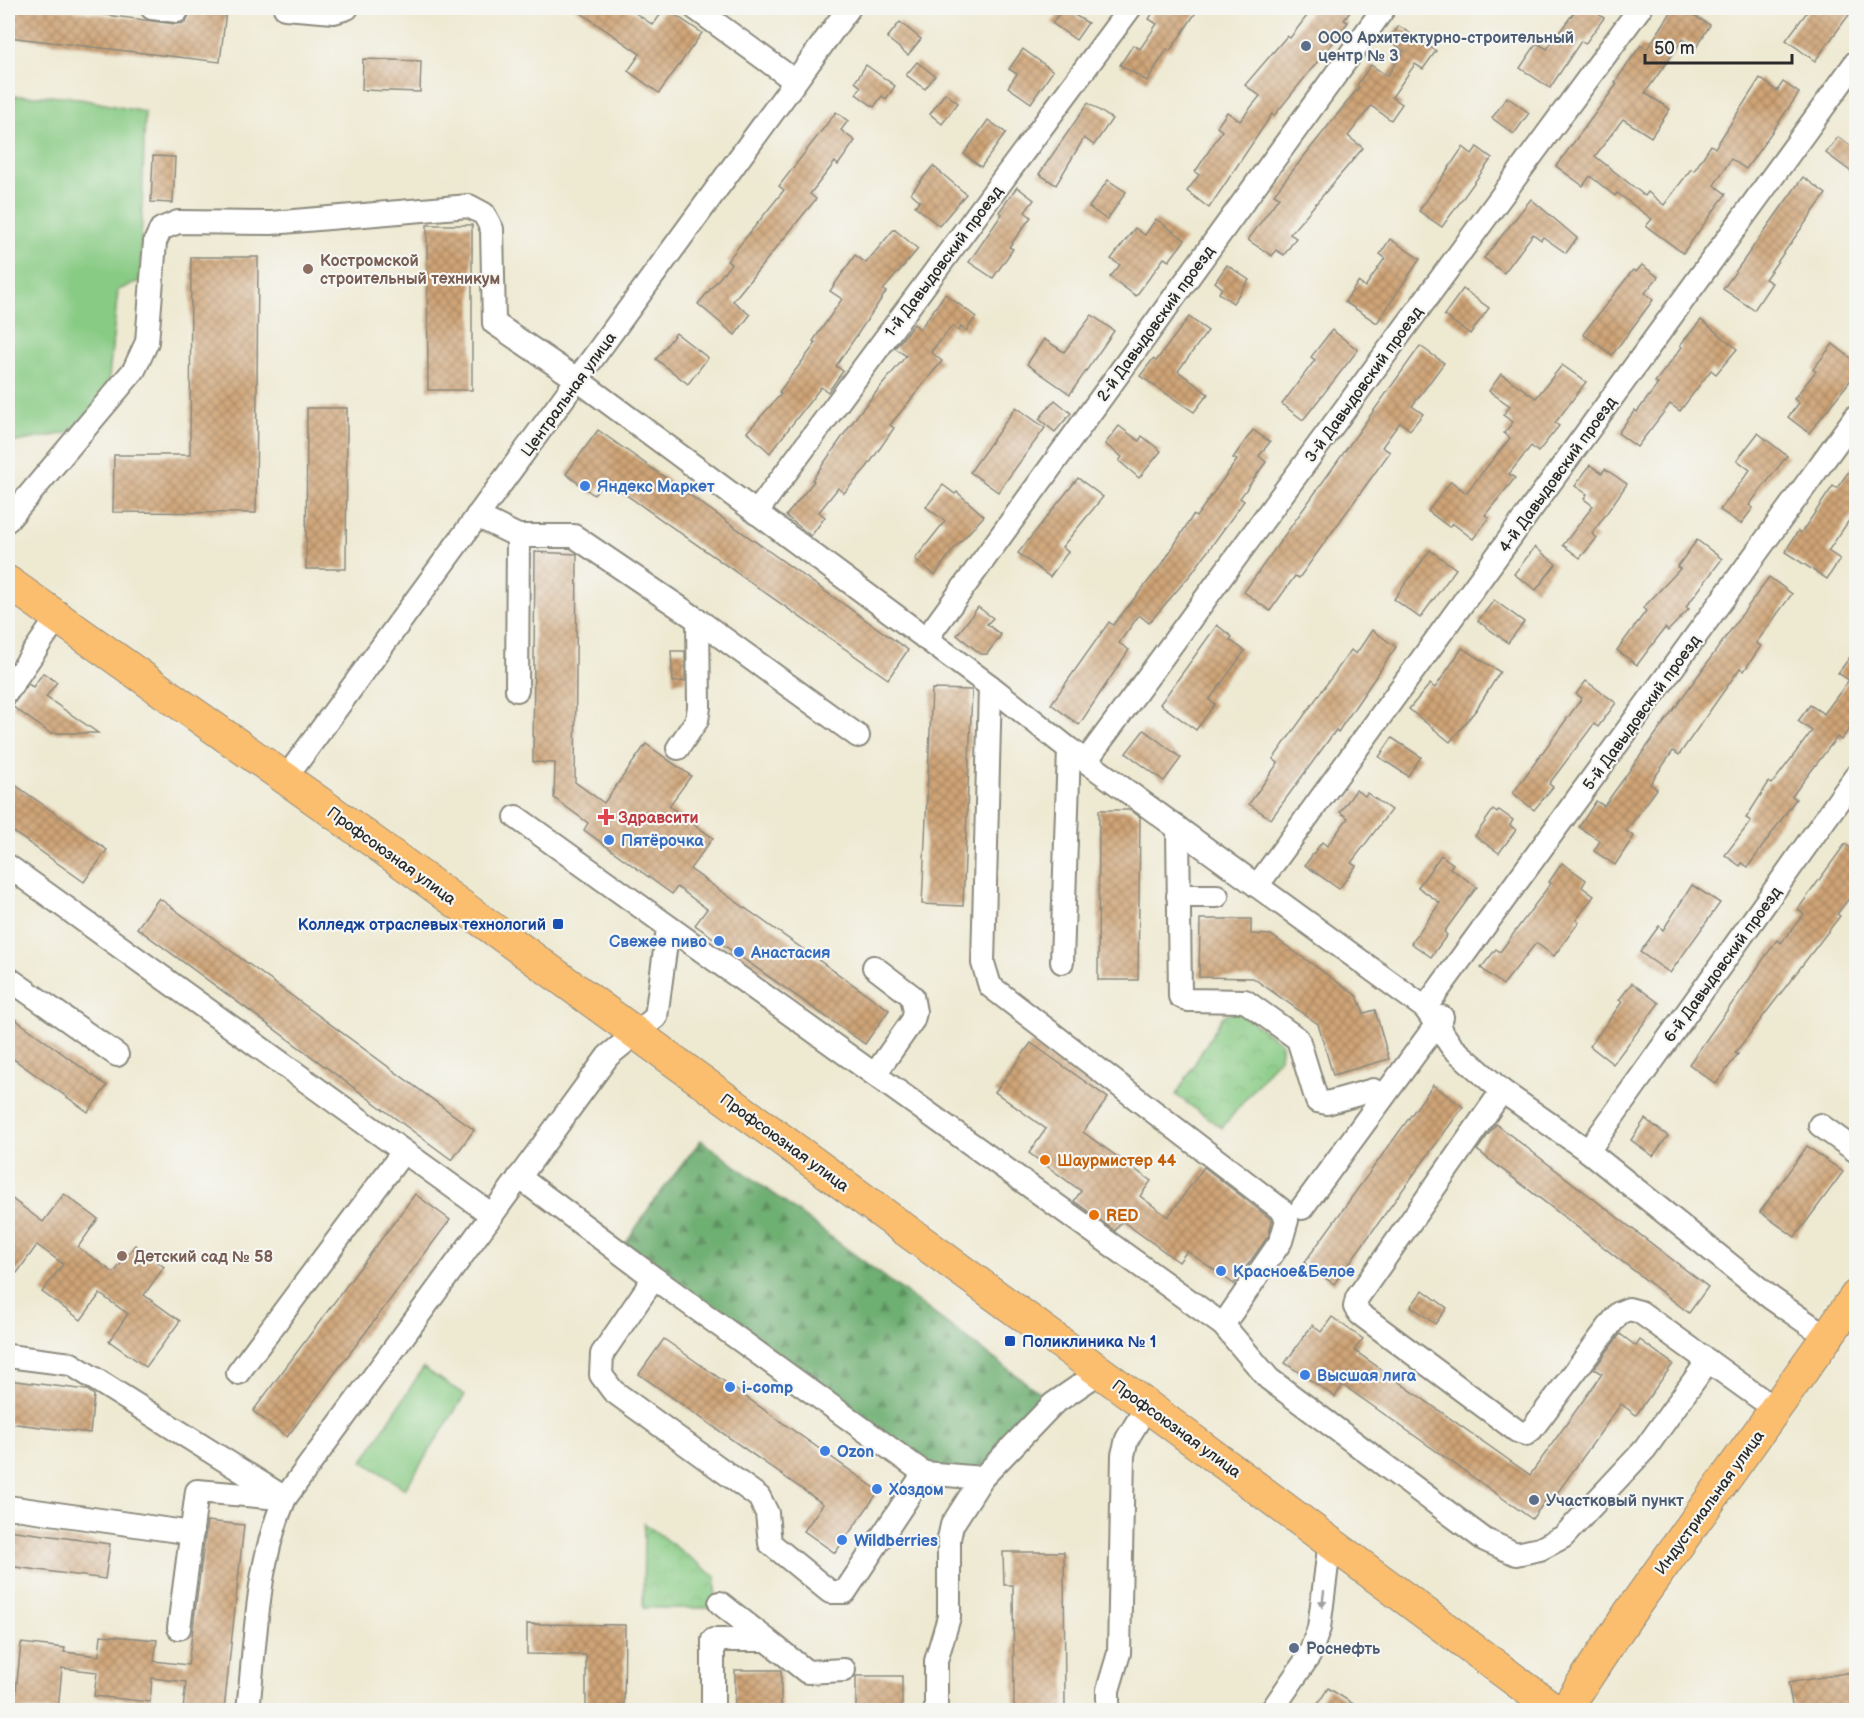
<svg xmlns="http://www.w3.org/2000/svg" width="1864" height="1718" font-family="'Balsamiq Sans',sans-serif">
<defs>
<pattern id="forest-firs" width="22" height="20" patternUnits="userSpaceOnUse" patternTransform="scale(1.5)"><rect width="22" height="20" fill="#6eaf72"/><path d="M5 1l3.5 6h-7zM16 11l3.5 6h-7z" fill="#5b8f5e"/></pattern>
<pattern id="park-crowns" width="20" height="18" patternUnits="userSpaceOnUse" patternTransform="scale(1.5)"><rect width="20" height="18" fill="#88cb84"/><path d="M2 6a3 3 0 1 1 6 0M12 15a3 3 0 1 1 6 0" fill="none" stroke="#76ae72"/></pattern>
<pattern id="building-cross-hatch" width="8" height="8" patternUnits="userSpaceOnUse" patternTransform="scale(1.5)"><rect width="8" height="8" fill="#cfa477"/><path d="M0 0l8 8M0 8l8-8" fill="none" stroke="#a88662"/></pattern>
</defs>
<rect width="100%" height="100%" fill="#f6f6f2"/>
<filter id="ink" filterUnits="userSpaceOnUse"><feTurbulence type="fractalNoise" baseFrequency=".0167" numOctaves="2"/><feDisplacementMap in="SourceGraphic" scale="12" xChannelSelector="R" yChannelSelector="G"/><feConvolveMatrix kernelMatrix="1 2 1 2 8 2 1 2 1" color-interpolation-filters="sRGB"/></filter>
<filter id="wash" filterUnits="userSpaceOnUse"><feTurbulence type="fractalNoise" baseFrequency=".008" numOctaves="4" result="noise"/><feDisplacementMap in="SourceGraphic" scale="24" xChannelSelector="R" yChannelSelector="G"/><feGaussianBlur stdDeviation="1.35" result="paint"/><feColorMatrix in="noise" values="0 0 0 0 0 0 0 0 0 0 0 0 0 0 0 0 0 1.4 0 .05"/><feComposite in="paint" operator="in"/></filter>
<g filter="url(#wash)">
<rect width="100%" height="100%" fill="#eee9d1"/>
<!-- grass -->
<g fill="#88cb84" stroke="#5a7b58" stroke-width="1.5">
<path d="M8 96H65L145 112 140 281 118 290 107 396 67 433 9 443Z"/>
<path d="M423 1368 465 1395 405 1489 363 1461Z"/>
</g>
<!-- forest -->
<path fill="url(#forest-firs)" stroke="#4c6d4e" stroke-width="1.5" d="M701 1140 1048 1399 981 1472 927 1467 624 1246 651 1205Z"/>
<!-- park -->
<g fill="url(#park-crowns)" stroke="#5a7b58" stroke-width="1.5">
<path d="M1237 1011 1282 1043 1280 1057 1222 1128 1176 1095 1223 1016Z"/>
<path d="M644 1523 716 1577V1608H643Z"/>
</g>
<g id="blocks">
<!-- building -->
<g fill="url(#building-cross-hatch)">
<path d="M8 8H52L175 24 185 23 190 13V8L226 11 220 62 8 37Z"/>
<path d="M574 8H628L653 25 665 8 702 33 659 93 628 71 640 54Z"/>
<path d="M1063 8 1088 23 1076 40 1052 23Z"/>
<path d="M1156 8H1199L1170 51 1167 49 1147 81 1120 65 1133 45 1140 49 1157 24 1149 19Z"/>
<path d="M1313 8H1353L1344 20 1348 22 1335 40 1274 116 1272 114 1209 208 1187 191 1199 175 1195 172 1222 131 1217 127 1227 112 1240 121 1260 96 1245 85 1287 36 1290 38Z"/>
<path d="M1577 8H1590L1604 18 1585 44 1581 41 1550 88 1520 68 1537 43 1547 49Z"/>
<path d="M1674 8H1682L1710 25 1696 48 1683 39 1645 93 1670 109 1651 137 1623 119 1595 156 1645 196 1648 192 1664 205 1691 169 1694 171 1711 145 1715 148 1760 78 1777 91 1783 82 1799 93 1746 169 1731 159 1714 185 1726 194 1683 253 1646 226 1652 219 1617 193 1615 196 1590 176 1583 186 1556 166 1617 84 1615 82 1641 45 1647 49Z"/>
<path d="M1810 8H1854L1815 61 1786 40Z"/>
<path d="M900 22 921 39 908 55 887 38Z"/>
<path d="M1399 26 1436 51 1423 69 1415 64 1392 97 1402 104 1391 120 1371 106 1348 136 1363 148 1290 234 1296 238 1284 255 1276 250 1272 256 1248 240 1279 197 1274 194 1359 87 1357 85 1371 65 1387 76 1404 51 1389 40Z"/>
<path d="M1023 49 1053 71 1031 103 1008 87 1017 74 1009 69Z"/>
<path d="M363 59 421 61 420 92 362 90Z"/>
<path d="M917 62 935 76 925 89 906 75Z"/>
<path d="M866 65 895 86 886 99 882 96 874 107 856 94 861 87 855 82Z"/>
<path d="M945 93 958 103 942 124 930 114Z"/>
<path d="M1507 97 1529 113 1514 134 1492 118Z"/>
<path d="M1088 103 1112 119 1094 145 1084 138 1056 185 1039 174Z"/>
<path d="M836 112 848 121 841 130 855 141 838 165 835 162 810 194 816 199 733 301 750 315 735 335 698 304 731 264 727 261 784 190 779 186Z"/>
<path d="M988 120 1006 133 981 167 964 154Z"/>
<path d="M1838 137 1857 150V176L1826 153Z"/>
<path d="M1463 147 1472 154 1477 147 1492 158 1442 227 1419 211Z"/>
<path d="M153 156 175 157 173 203 151 202Z"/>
<path d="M933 166 966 194 939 226 915 206 920 201 911 193Z"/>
<path d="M1803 177 1826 194 1765 279 1772 283 1754 310 1723 289Z"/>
<path d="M1108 180 1126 192 1107 220 1089 207Z"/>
<path d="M1017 187 1034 200 1025 212 1031 217 1009 247 1013 249 993 278 969 262 1002 214 999 212Z"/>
<path d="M1531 199 1577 238 1566 253 1543 237 1541 240 1533 234 1504 273 1484 258Z"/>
<path d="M1156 219 1185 240 1169 261 1164 258 1136 296 1110 277 1120 265 1111 259 1135 228 1145 235Z"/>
<path d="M427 225H472V390H428Z"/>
<path d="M894 229 918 249 883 290 886 292 836 366 843 371 828 392 821 387 770 453 747 432 781 394 779 392 816 343 813 341 842 299 830 291 855 255 866 263Z"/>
<path d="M1390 239 1420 259 1377 323 1345 302 1358 282 1365 287 1385 258 1380 254Z"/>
<path d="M191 257H258L256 513 113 512 114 455H190Z"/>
<path d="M1227 265 1249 280 1233 303 1219 293 1222 288 1215 282Z"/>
<path d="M1642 265 1658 277 1645 293 1653 300 1612 355 1583 334 1633 270 1636 272Z"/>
<path d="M1463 289 1489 308 1470 334 1444 315Z"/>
<path d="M945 294 976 317 966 331 961 327 959 331 952 326 931 352 942 361 890 425 894 428 867 467 844 493 838 488 819 512 825 517 811 536 786 516 814 481 812 480 859 413 906 356 895 348 914 324 920 329Z"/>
<path d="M1092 315 1114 331 1070 394 1027 364 1044 339 1064 352Z"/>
<path d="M1189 317 1208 331 1178 371 1208 394 1194 412 1140 376 1153 359 1156 361Z"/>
<path d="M1701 320 1737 349 1716 374 1711 370 1680 411 1670 404 1637 447 1618 433 1635 410 1637 412 1658 384 1655 382 1682 347 1680 345Z"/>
<path d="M1332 330 1358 350 1303 420 1282 404 1315 360 1311 357Z"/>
<path d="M676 333 708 358 688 384 656 359Z"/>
<path d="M1833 344 1857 363V372L1809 433 1788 417 1799 403 1794 399 1816 371 1813 369Z"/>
<path d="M1420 346 1444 363 1412 406 1423 414 1410 430 1400 422 1382 447 1390 452 1299 578 1295 576 1270 611 1244 592Z"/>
<path d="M1562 365 1586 382 1555 423 1559 426 1538 452 1531 446 1509 474 1515 478 1485 515 1489 518 1473 539 1452 523 1449 527 1428 511 1451 481 1466 493 1510 438 1504 433 1513 422 1503 415 1510 406 1489 391 1501 374 1536 398Z"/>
<path d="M1055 400 1071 413 1055 432 1039 419Z"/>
<path d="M1016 407 1045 428 998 492 970 472Z"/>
<path d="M307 408H347L346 569H306Z"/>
<path d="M1119 426 1139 441 1142 436 1161 451 1139 478 1119 461 1122 457 1105 444Z"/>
<path d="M598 430 908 650 888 679 605 480 594 495 566 474Z"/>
<path d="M1253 430 1270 442 1259 456 1266 462 1240 498 1244 501 1192 573 1149 623 1139 615 1119 643 1129 650 1079 725 1051 704 1109 622 1113 625 1163 563 1193 515 1196 517 1237 460 1233 458Z"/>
<path d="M1758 433 1787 456 1749 505 1753 508 1741 524 1720 510 1750 470 1737 460Z"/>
<path d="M1857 460V509L1828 551 1840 559 1827 579 1785 552 1798 531 1801 533 1833 486 1837 488Z"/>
<path d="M1590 465 1602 473 1605 469 1627 484 1592 534 1597 538 1580 558 1563 545 1593 506 1584 499 1587 494 1575 486Z"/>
<path d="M1078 478 1103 497 1062 547 1068 552 1050 577 1018 553Z"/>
<path d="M943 485 955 494 957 492 984 516 952 551 935 575 915 559 945 521 926 507Z"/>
<path d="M1697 540 1722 559 1686 607 1689 609 1668 631 1665 628 1637 665 1617 650 1646 611 1643 608 1680 569 1677 567Z"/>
<path d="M1535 547 1556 564 1536 590 1514 574Z"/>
<path d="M1430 550 1456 569 1420 618 1394 599Z"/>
<path d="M535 552 577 554 575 782 604 803 646 744 691 776 669 806 713 838 690 869 889 1010 865 1044 695 925 707 909 677 887 672 894 584 830 588 823 554 798 555 763 533 762Z"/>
<path d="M1769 577 1792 594 1756 643 1761 646 1744 671 1740 668 1679 755 1673 751 1650 784 1657 789 1626 831 1634 836 1615 865 1594 851 1600 841 1579 827 1596 801 1604 806Z"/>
<path d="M1494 600 1524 622 1508 643 1478 621Z"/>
<path d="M978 607 993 618 987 624 1001 635 987 654H981L957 635Z"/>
<path d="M1217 625 1232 637 1230 640 1245 651 1209 700 1215 704 1196 730 1160 704Z"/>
<path d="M1372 630 1396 647 1338 732 1336 730 1271 819 1249 804 1278 763 1273 759 1351 650 1356 654Z"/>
<path d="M1462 648 1500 672 1476 710 1450 742 1409 709 1430 684 1435 688Z"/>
<path d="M1857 648V719L1841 740 1837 737 1792 796 1796 799 1748 867 1742 863 1740 866 1725 855 1751 821 1746 818 1769 782 1772 784 1812 731 1798 721 1810 705 1824 714 1849 680 1838 673Z"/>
<path d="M671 651H685V681L673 682Z"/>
<path d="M43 673 57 682 46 697 98 733H50L12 706 28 684 33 687Z"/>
<path d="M1586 681 1616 703 1598 727 1594 724 1549 784 1553 787 1534 810 1513 793 1582 698 1576 694Z"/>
<path d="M932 689 972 690 963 906 922 904Z"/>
<path d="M1144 730 1181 758 1164 781 1126 753Z"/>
<path d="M1392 738 1421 757 1408 776 1379 757Z"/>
<path d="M8 780 107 850 84 882 8 828Z"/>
<path d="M1356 790 1365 796 1367 793 1391 810 1351 863 1356 866 1339 889 1305 865 1322 842 1327 846 1348 818 1340 812Z"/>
<path d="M1099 810H1130L1140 817 1138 980H1098Z"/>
<path d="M1493 810 1497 813 1499 810 1513 820 1510 825 1516 830 1499 853 1475 836Z"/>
<path d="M1845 844 1857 853V888L1837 914 1840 916 1735 1053 1738 1054 1716 1084 1689 1064 1777 940 1781 943 1804 914 1798 909Z"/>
<path d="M1441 855 1453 864 1450 868 1477 887 1444 932 1447 935 1431 957 1411 943 1440 903 1418 887Z"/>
<path d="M1562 863 1586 880 1582 887 1594 896 1576 920 1579 922 1554 956 1536 943 1503 985 1481 968 1496 949 1500 952 1551 883 1549 882Z"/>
<path d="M1692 885 1720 903 1670 973 1640 952 1659 926 1663 930Z"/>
<path d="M159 898 474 1130 452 1160 137 928Z"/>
<path d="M1200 919H1251V934L1271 935 1357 996 1364 1013 1375 1010 1389 1059 1333 1075 1318 1024 1253 978 1199 977Z"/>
<path d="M1632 983 1659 1003 1613 1064 1590 1046 1622 1002 1619 1000Z"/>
<path d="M8 1014 107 1086 88 1112 8 1055Z"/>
<path d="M1031 1043 1108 1098 1083 1132 1151 1181 1140 1196 1168 1217 1204 1167 1272 1220 1269 1235 1234 1284 1187 1251 1179 1262 1122 1221 1115 1231 1074 1201 1081 1191 1029 1153 1046 1129 995 1092Z"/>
<path d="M1433 1085 1463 1107 1334 1284 1304 1263Z"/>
<path d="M1645 1119 1668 1136 1653 1156 1631 1140Z"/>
<path d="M1496 1124 1708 1287 1689 1313 1477 1150Z"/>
<path d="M1807 1146 1843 1172 1795 1237 1760 1212Z"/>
<path d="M64 1194 98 1219 78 1247 114 1273 135 1245 164 1267 144 1295 180 1321 146 1367 109 1341 128 1314 100 1294 81 1320 42 1292 63 1264 37 1245 17 1273 8 1267V1196L43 1222Z"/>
<path d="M415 1194 450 1220 287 1437 253 1411Z"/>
<path d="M1423 1290 1447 1308 1435 1324 1411 1306Z"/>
<path d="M1332 1317 1363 1339 1354 1350 1530 1475 1602 1374 1594 1369 1620 1334 1636 1346 1640 1340 1673 1364 1636 1415 1621 1404 1553 1499 1549 1496 1532 1519 1343 1385 1335 1397 1285 1363 1312 1325 1321 1332Z"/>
<path d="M664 1339 879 1491 835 1553 804 1531 823 1504 639 1374Z"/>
<path d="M8 1380 87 1390 94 1395 90 1433 8 1423Z"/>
<path d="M207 1521 244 1525 224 1710H183L186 1682 152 1678 150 1702 94 1696 97 1672 62 1668 58 1710H14L21 1643 65 1648 64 1652 99 1656 101 1635 157 1640 154 1661 188 1665Z"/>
<path d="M8 1530 110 1544 105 1579 8 1566Z"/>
<path d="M1003 1552H1064L1065 1710H1014L1013 1585H1004Z"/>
<path d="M527 1624 625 1625 624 1710H586V1655L527 1654Z"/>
<rect x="735" y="1670" width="46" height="40"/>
<path d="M1857 1671V1710H1793L1788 1683Z"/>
<rect x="856" y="1676" width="46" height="34"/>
<path d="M1328 1688 1363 1710H1314Z"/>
</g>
</g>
</g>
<g filter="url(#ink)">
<use href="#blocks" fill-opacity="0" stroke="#8c8a7e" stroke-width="1.5"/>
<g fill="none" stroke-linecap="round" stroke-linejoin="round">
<!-- minor casing -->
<g stroke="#8c8a7e" stroke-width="26">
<g id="minor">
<path d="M152 8 177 11"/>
<path d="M285 8 334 12 347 8"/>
<path d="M695 8 795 81"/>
<path d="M756 513 1130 8"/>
<path d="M477 516 518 536H574L698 620 858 736"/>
<path d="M8 520 134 370 147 342 155 242 161 229 178 222 271 223 469 206 484 214 492 229 494 323 578 380 990 686 1069 749 1425 1008 1452 1047 1502 1091 1588 1151 1771 1298 1827 1337"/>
<path d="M926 639 1384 8"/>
<path d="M990 686 983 963 990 986 1283 1211 1287 1220 1281 1241 1223 1325"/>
<path d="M8 690 57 618"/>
<path d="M517 690 518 536"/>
<path d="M678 748 697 720 699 707 698 620"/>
<path d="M1086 761 1640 8"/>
<path d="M285 779 849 8"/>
<path d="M516 817 1223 1325 1269 1379 1485 1540 1516 1554 1540 1549 1563 1537 1645 1449 1708 1361"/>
<path d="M1178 828 1180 996 1188 1000 1245 1001 1298 1039 1317 1101 1327 1103 1373 1090 1383 1097"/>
<path d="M8 866 492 1215"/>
<path d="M1257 886 1856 62"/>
<path d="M1178 896H1217"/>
<path d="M1062 962 1069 749"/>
<path d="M874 967 912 996 915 1012 913 1020 875 1074"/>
<path d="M8 978 117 1055"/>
<path d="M1425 1008 1856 416"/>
<path d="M1502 1091 1357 1298 1355 1307 1360 1314 1517 1431 1526 1434 1532 1429 1619 1313 1629 1309 1640 1312 1775 1409"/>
<path d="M1820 1125 1856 1151"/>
<path d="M1588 1151 1856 776"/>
<path d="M519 1177 654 1278 602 1354 601 1375 613 1391 759 1497 767 1513 770 1543 830 1592H845L924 1473 654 1278"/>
<path d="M1302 1208 1442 1017"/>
<path d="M8 1356 71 1364 285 1498"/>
<path d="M238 1373 403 1152"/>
<path d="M924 1473 982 1478 1053 1404 1100 1372"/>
<path d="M8 1507 192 1533"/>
<path d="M720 1603 767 1640"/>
<path d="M179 1628 197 1491 280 1498"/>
<path d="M248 1710C256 1639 256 1565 285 1498L608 1056 656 1017 668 928"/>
<path d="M713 1710V1640H767L807 1672 844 1670"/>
<path d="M936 1710V1661L949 1617V1539L952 1525 982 1478"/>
<path d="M1108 1710V1690L1119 1653 1123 1455 1127 1439 1147 1406"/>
<path d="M1272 1710 1309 1656 1319 1628 1330 1541"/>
</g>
</g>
<!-- highway casing -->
<g stroke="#8c8a7e" stroke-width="34">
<g id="highway">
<path d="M8 582 330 810 1147 1406 1555 1710"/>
<path d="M1565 1710 1630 1612 1856 1296"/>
</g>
</g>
<!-- minor -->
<use href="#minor" stroke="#fff" stroke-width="22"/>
<!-- highway -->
<use href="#highway" stroke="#fbbd6e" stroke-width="32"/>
</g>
<!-- one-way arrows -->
<defs><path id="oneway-solid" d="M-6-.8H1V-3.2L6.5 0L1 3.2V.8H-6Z" transform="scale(1.5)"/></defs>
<use fill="#a0a0a0" href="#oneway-solid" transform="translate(1323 1599) rotate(97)"/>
</g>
<!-- markers -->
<g fill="#5c6f8a" stroke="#f6f6f2" stroke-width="2">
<circle cx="1306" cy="46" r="6"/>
<circle cx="1534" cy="1500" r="6"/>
<circle cx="1294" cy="1648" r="6"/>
</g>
<g fill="#8d6e63" stroke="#f6f6f2" stroke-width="2">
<circle cx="308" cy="269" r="6"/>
<circle cx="122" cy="1256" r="6"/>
</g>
<g fill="#3f7fe0" stroke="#f6f6f2" stroke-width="2">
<circle cx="585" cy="486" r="6"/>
<circle cx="609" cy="840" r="6"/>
<circle cx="719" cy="941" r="6"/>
<circle cx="739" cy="952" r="6"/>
<circle cx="1221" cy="1271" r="6"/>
<circle cx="1305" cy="1375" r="6"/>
<circle cx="730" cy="1387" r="6"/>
<circle cx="825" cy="1451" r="6"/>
<circle cx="877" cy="1489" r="6"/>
<circle cx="842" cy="1540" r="6"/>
</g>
<path fill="#e0444e" stroke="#f6f6f2" stroke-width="2" d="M603 808h6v6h6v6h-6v6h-6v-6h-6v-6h6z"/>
<g fill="#1a4fb4" stroke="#f6f6f2" stroke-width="2">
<rect x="552" y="918" width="12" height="12" rx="3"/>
<rect x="1004" y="1335" width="12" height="12" rx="3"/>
</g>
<g fill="#e8710a" stroke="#f6f6f2" stroke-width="2">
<circle cx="1045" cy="1160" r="6"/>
<circle cx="1094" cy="1215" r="6"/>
</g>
<g text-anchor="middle" stroke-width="4.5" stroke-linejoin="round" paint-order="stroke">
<!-- service labels -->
<g font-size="16" font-weight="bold" fill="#4e5e75" stroke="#f6f6f2" text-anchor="start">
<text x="1318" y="43">ООО Архитектурно-строительный<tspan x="1318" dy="18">центр № 3</tspan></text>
<text x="1546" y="1506">Участковый пункт</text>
<text x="1306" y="1654">Роснефть</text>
</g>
<!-- education labels -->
<g font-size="16" font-weight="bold" fill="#785e54" stroke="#f6f6f2" text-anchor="start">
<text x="320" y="266">Костромской<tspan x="320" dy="18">строительный техникум</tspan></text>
<text x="134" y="1262">Детский сад № 58</text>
</g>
<!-- street labels -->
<g font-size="16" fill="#2b2b2b" stroke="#f6f6f2">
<text transform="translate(943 261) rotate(-53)" y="6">1-й Давыдовский проезд</text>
<text transform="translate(1155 323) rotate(-54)" y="6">2-й Давыдовский проезд</text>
<text transform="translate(1363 384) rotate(-54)" y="6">3-й Давыдовский проезд</text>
<text transform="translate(568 394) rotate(-54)" y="6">Центральная улица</text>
<text transform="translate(1557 474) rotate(-54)" y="6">4-й Давыдовский проезд</text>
<text transform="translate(1641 712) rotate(-54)" y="6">5-й Давыдовский проезд</text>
<text transform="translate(392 855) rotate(36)" y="6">Профсоюзная улица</text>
<text transform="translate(1722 964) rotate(-54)" y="6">6-й Давыдовский проезд</text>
<text transform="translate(785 1142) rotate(36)" y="6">Профсоюзная улица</text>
<text transform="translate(1177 1428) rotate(36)" y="6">Профсоюзная улица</text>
<text transform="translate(1709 1502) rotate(-54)" y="6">Индустриальная улица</text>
</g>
<!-- shop labels -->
<g font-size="16" font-weight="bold" fill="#366cbe" stroke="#f6f6f2" text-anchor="start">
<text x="597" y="492">Яндекс Маркет</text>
<text x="621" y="846">Пятёрочка</text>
<text x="707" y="947" text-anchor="end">Свежее пиво</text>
<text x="751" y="958">Анастасия</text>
<text x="1233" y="1277">Красное&amp;Белое</text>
<text x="1317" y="1381">Высшая лига</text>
<text x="742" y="1393">i-comp</text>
<text x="837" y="1457">Ozon</text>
<text x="889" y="1495">Хоздом</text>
<text x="854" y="1546">Wildberries</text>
</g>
<!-- health labels -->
<g font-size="16" font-weight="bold" fill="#be3a42" stroke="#f6f6f2" text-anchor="start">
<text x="618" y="823">Здравсити</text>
</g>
<!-- transit labels -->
<g font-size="16" font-weight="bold" fill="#164399" stroke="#f6f6f2" text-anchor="end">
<text x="546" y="930">Колледж отраслевых технологий</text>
<text x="1022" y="1347" text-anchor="start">Поликлиника № 1</text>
</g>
<!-- food labels -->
<g font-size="16" font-weight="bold" fill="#c56008" stroke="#f6f6f2" text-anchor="start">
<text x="1057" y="1166">Шаурмистер 44</text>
<text x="1106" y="1221">RED</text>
</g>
</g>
<!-- margin -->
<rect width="1864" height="1718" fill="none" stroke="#f6f6f2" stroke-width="30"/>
<!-- scale -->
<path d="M1645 54v9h147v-9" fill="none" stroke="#2b2b2b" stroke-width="3"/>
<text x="1654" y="54" font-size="18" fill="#2b2b2b" stroke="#f6f6f2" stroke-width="4.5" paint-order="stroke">50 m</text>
</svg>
